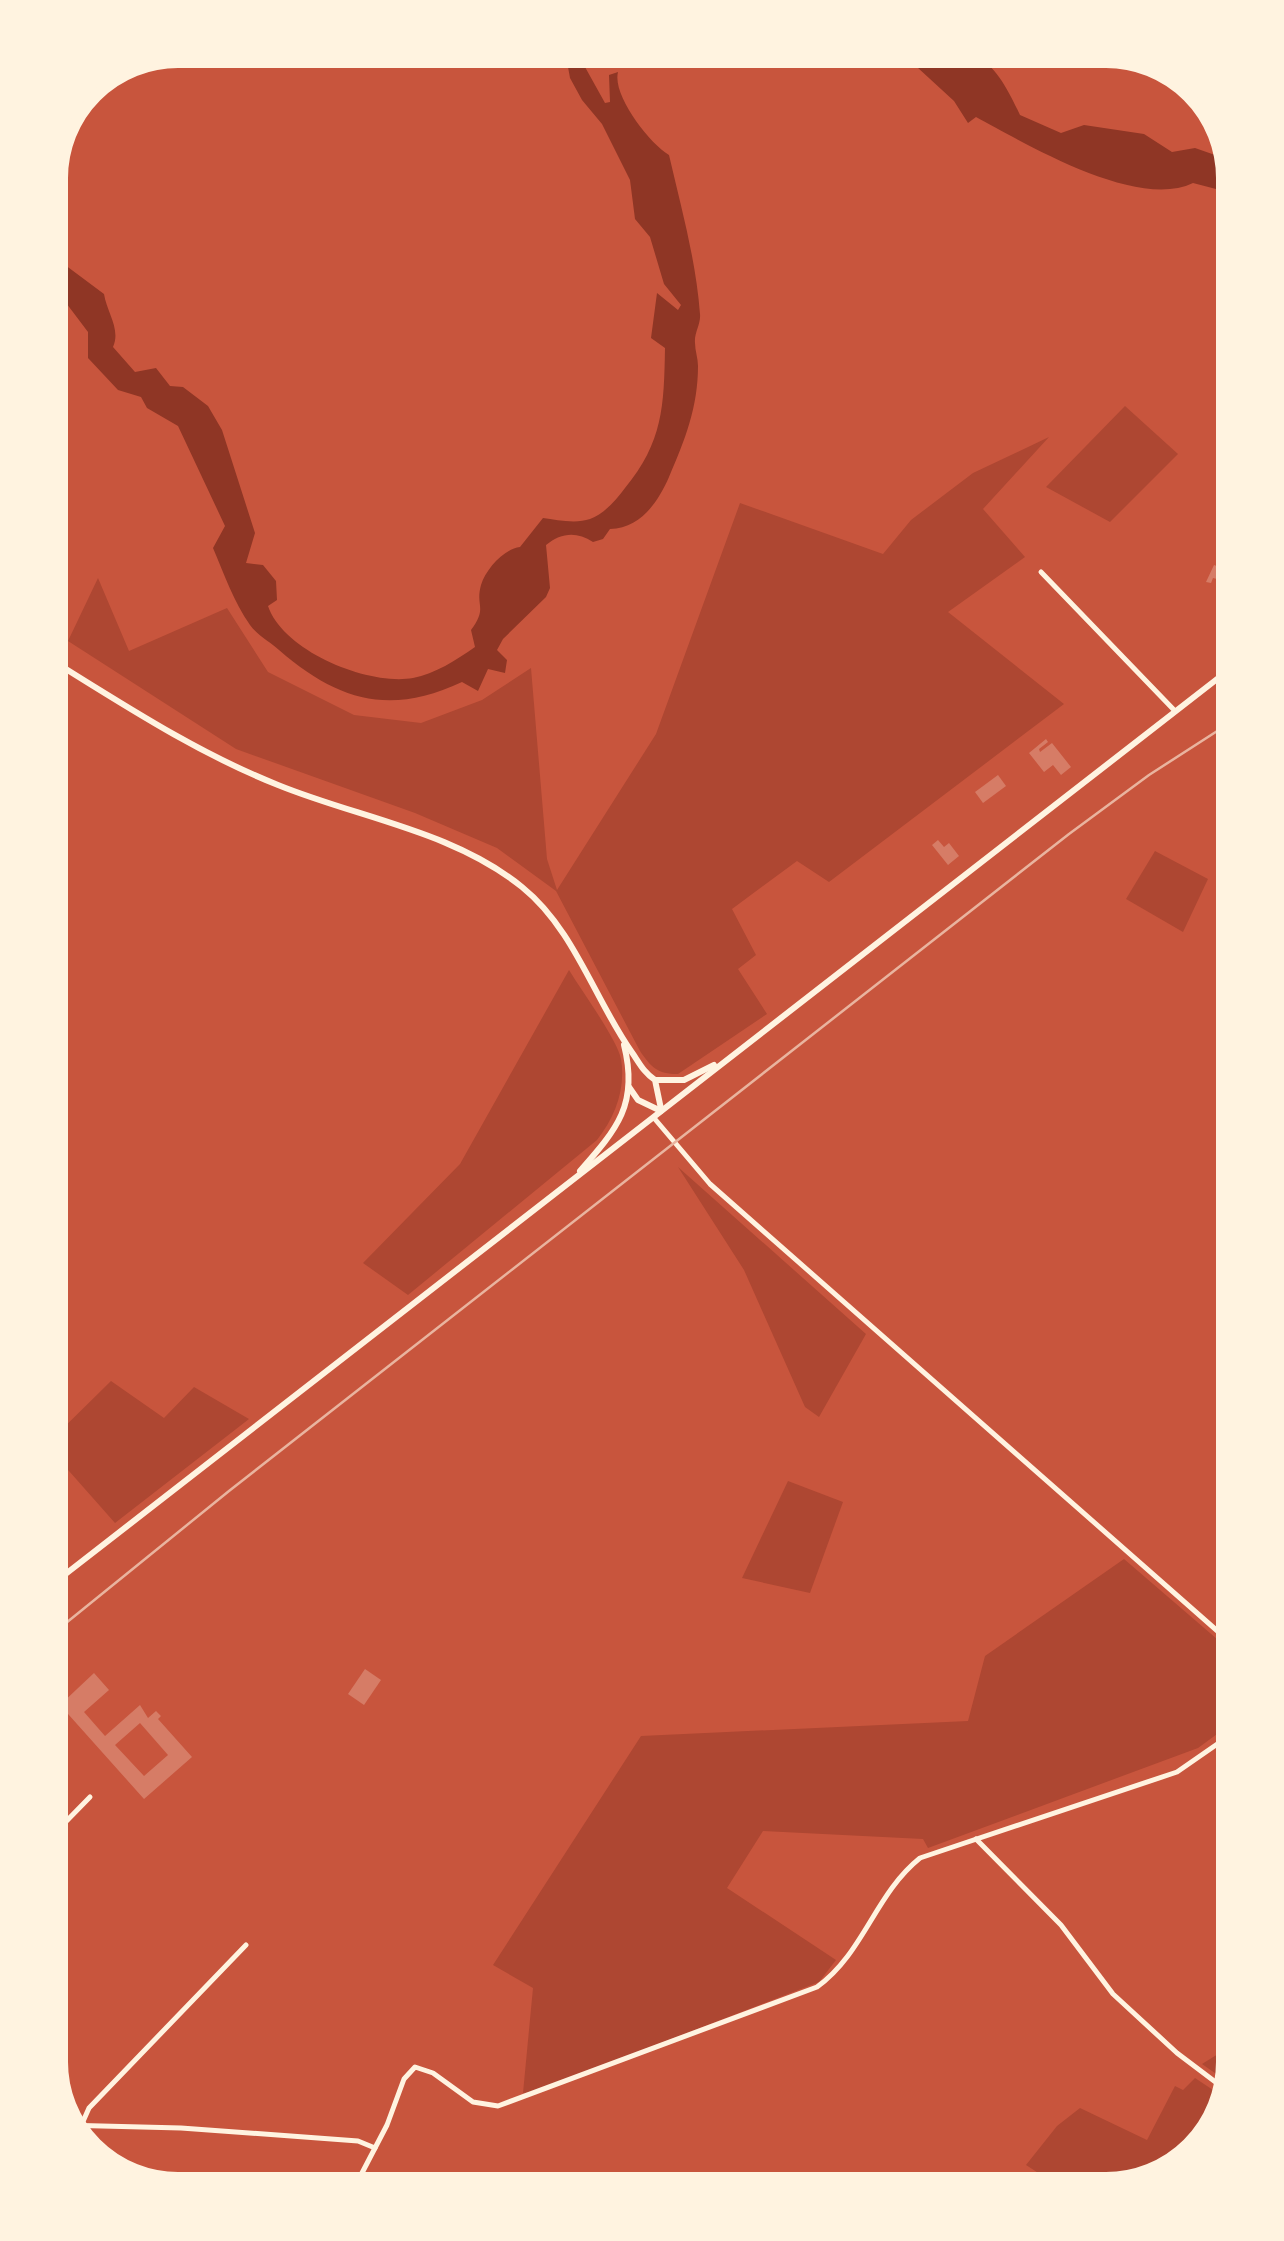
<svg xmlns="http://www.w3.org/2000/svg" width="1284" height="2241" font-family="'Exo 2',sans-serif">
<rect width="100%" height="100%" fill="#c8553d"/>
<!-- green -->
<g fill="#ae4732">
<path d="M1125 406 1178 454 1110 522 1046 487Z"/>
<path d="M1049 437 983 509 1025 557 948 612 1064 704 829 882 797 861 732 909 756 955 738 969 767 1014 678 1074C657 1074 651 1067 640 1051L556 891 497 848 415 813 236 749 68 641 98 578 129 651 227 608 268 672 354 715 421 723 482 700 531 668 547 859 557 890 656 734 740 503 883 554 911 520 973 473Z"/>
<path d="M1155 851 1208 879 1183 932 1126 899Z"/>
<path d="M569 970C581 990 617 1039 621 1059 626 1089 615 1117 597 1140L408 1295 363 1263 460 1164Z"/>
<path d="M678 1167 866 1334 819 1417 805 1407 744 1270Z"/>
<path d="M111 1381 164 1418 194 1387 249 1419 115 1523 46 1445Z"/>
<path d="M788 1481 843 1502 810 1593 742 1578Z"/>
<path d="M1124 1559 1239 1658V1718L1198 1748 928 1848 923 1839 763 1831 727 1888 836 1960 819 1982 534 2092 523 2093 533 1988 493 1965 641 1736 968 1721 985 1656Z"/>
<path d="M1239 2041V2063L1232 2085 1202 2064Z"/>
<path d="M1195 2078 1228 2100 1217 2136 1178 2170 1173 2168 1164 2183 1106 2196H1074L1026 2165 1057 2126 1080 2108 1147 2140 1175 2086 1183 2090Z"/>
</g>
<!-- water -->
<g fill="#8f3625">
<path d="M564 45H582L583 58 594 60 585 67 605 103 610 102 609 75 618 72C612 95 649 143 669 155 681 207 696 260 700 314 701 324 694 333 695 343 695 351 698 358 698 366 698 407 685 440 669 477 658 502 641 528 610 529L603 539 593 542C576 531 561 533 546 545L550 588 546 597 503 639 497 650 507 660 505 673 488 669 478 691 462 682C390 716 338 701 279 650 270 642 257 635 250 625 234 602 224 574 213 548L225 526 178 426 147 408 141 397 118 390 88 358V332L45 275V250L104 294C107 313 121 329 113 347L135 372 156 368 170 386 183 387 208 406 222 430 255 533 246 563 263 565 276 581 277 600 268 606C283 651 368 686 413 678 435 674 456 660 475 647L471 630C488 607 475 607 481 585 486 569 504 549 520 547L543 518C557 520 576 524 590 519 604 514 616 500 625 488 663 442 664 406 665 348L651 338 657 293 678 310 681 305 664 284 650 237 635 219 630 180 602 124 582 100 570 78Z"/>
<path d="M893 45C965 45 987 42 1020 115L1061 133 1084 125 1144 134 1172 152 1195 148 1235 162 1239 195 1193 183C1137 210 1028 145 976 117L968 123 954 101Z"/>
</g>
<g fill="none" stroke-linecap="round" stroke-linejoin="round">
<!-- stream -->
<path stroke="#8f3625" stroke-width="2.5" d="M45 691 55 694"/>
</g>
<!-- building -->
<g fill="#d67c66" fill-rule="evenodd">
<path d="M1239 536V604L1227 601 1231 590 1216 585 1217 579 1213 578 1211 583 1206 582 1214 565 1227 570Z"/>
<path d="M1046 739 1048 742 1039 749 1040 752 1052 743 1071 767 1061 775 1053 765 1044 772 1029 753Z"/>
<path d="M998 775 1006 786 983 803 975 792Z"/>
<path d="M938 840 944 847 949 843 959 856 948 865 932 845Z"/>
<path d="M365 1669 381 1680 364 1705 348 1694Z"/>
<path d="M94 1673 109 1690 84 1712 105 1736 140 1705 148 1718 156 1711 161 1716 158 1719 192 1757 144 1799 60 1705ZM140 1723 168 1755 144 1776 115 1745Z"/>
</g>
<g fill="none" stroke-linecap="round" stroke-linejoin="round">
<!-- minor -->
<g stroke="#fff3e0" stroke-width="5">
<path d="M1041 572 1175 711"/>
<path d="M654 1118 710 1184 1239 1650"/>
<path d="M976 1839 1061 1925 1113 1994 1177 2053 1230 2093"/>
<path d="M45 1843 90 1797"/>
<path d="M62 2125 181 2128 358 2141 375 2148"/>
<path d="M81 2126 89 2108 246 1945"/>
<path d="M350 2196 387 2125 404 2079 415 2067 433 2073 473 2102 498 2106 817 1987C864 1953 875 1894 920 1858L1177 1772 1239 1729"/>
</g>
<!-- secondary -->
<g stroke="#fff3e0" stroke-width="6">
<path d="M45 656C121 703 195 752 278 785 359 818 453 831 522 887 574 929 594 998 631 1051 639 1062 643 1072 655 1080L661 1109"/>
<path d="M656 1080H684L714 1065"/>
<path d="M629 1087 638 1100 661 1111"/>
<path d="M580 1171C617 1129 639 1104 624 1045"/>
<path d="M45 1590 1239 662"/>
</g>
<!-- rail -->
<path stroke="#e9b49f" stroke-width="2.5" d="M45 1640 229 1491 1069 834 1149 775 1239 717"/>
</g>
<!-- crop -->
<path d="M0 0H1284V2241H0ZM178 62H1106A116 116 0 0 1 1222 178V2062A116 116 0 0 1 1106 2178H178A116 116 0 0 1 62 2062V178A116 116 0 0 1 178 62Z" fill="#fff3e0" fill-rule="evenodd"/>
<path fill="none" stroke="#fff3e0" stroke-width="12" d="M178 62H1106A116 116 0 0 1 1222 178V2062A116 116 0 0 1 1106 2178H178A116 116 0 0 1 62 2062V178A116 116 0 0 1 178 62Z"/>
</svg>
